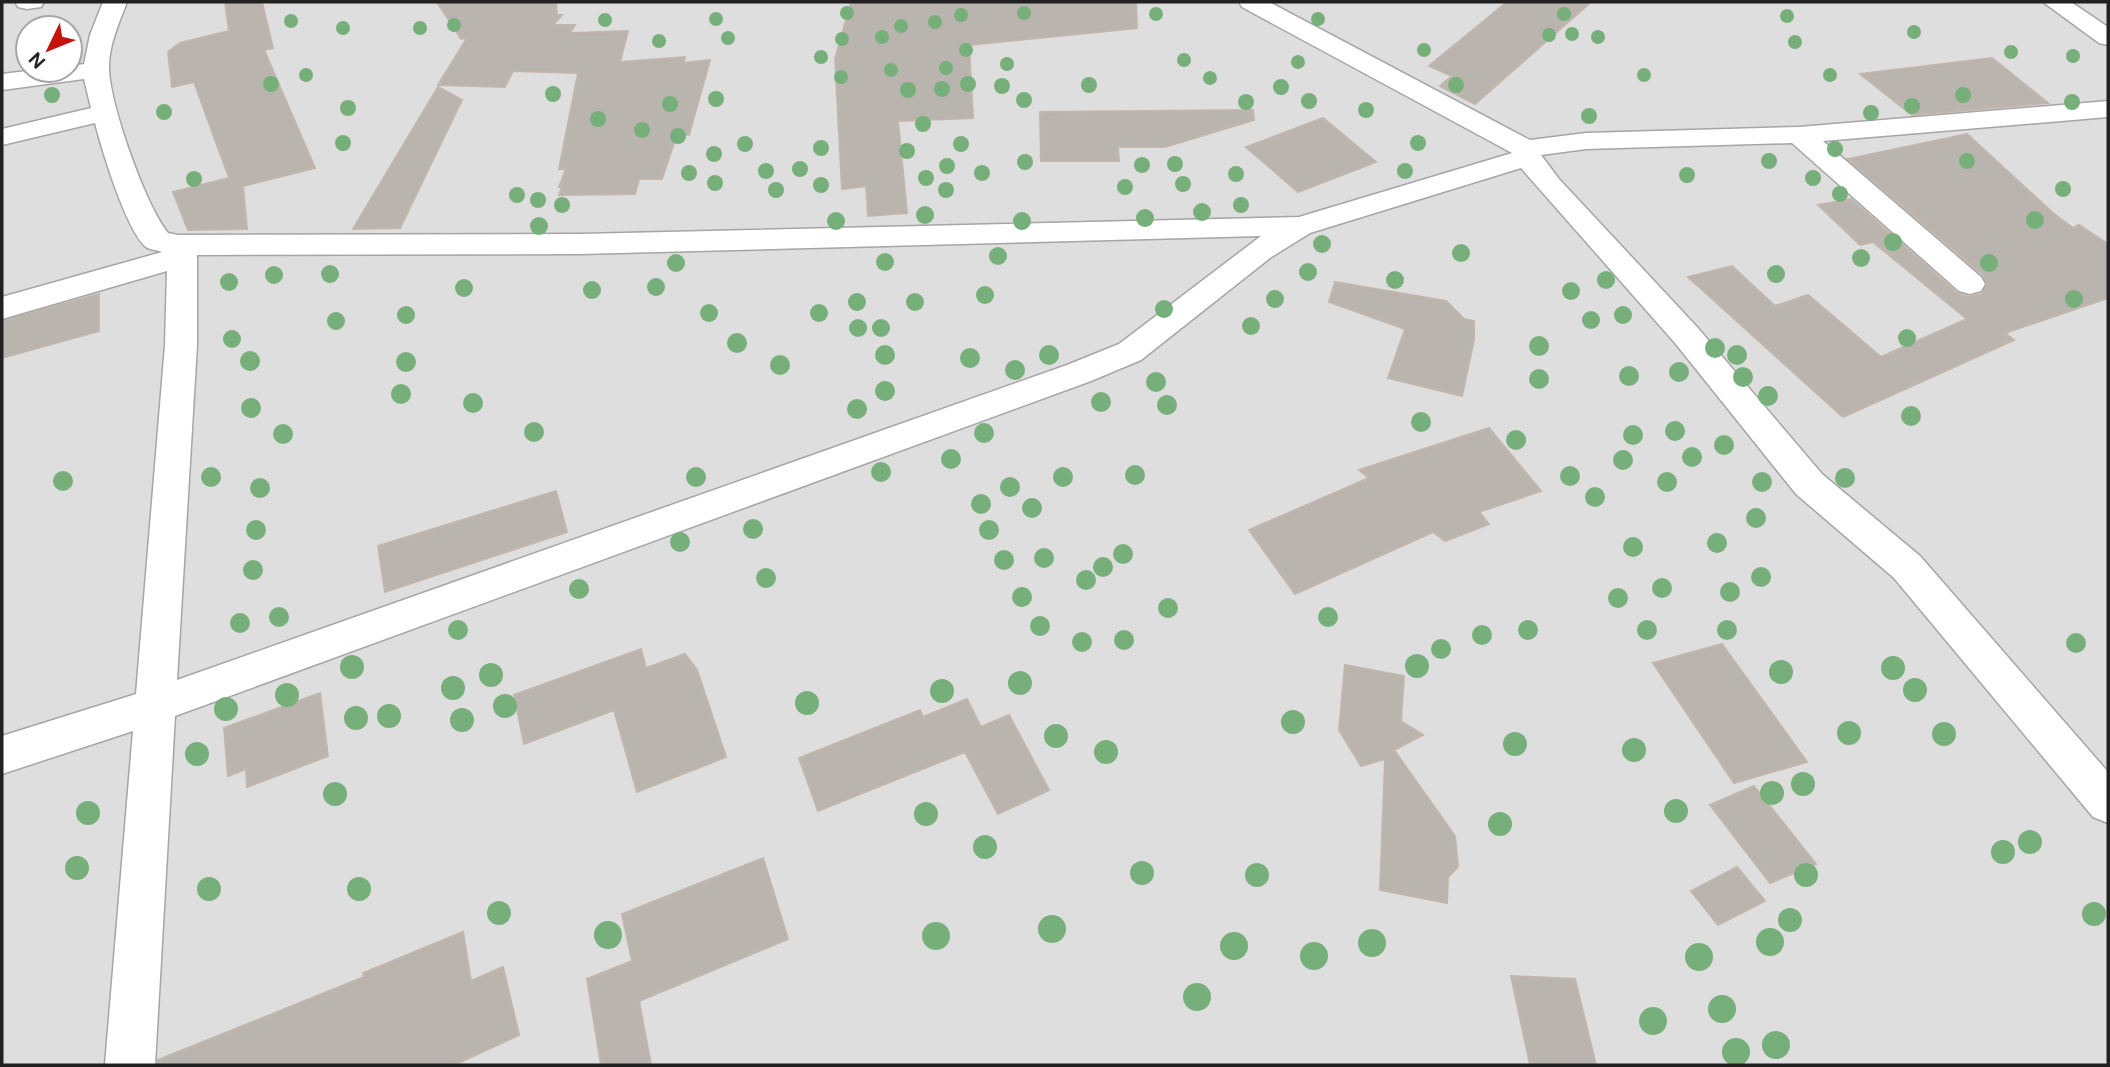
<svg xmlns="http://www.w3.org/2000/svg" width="2110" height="1067" font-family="'DM Sans',sans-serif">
<rect width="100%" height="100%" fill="#f1eee9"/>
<!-- residential -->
<path fill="#dfdede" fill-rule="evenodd" d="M2 2H2108V1065H2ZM28 28H70V70H28Z"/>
<!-- building -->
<g fill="#bab4ae" stroke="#c2b6ac" stroke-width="2">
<path d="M225 2H262L273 48 264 50 315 168 243 186 247 229 188 230 173 192 229 178 194 82 172 87 168 52 180 43 229 31Z"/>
<path d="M437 2H556L557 15H562L553 25H575L570 33 628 31 620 62 685 57 684 63 710 60 689 135 677 134 662 179H639L635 194 559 195 562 187H559L566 169H559L578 73 513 71 505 87 438 85 467 38 461 39Z"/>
<path d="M851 2H1136L1137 28 969 45 973 118 898 121 907 213 868 216 866 186 842 189 835 59Z"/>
<path d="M1507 2H1591L1475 104 1440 86 1452 76 1429 66Z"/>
<path d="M1992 58 2048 103 1912 115 1860 74Z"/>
<path d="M438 87 462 100 400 228 353 229Z"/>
<path d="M1253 110 1254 120 1165 147H1118L1119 161H1041L1040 112Z"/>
<path d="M1323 118 1376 162 1298 192 1246 147Z"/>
<path d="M1967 134 2053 213 2073 228 2079 225 2108 244V298L2005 333 2014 340 1843 417 1688 277 1732 266 1775 306 1808 295 1881 357 1967 319 1873 242 1860 245 1818 205 1851 199 1957 293 1969 297 1982 294 1987 285 1983 275 1848 159Z"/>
<path d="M1335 282 1446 301 1464 319 1474 321V340L1462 396 1388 378 1405 329 1329 302Z"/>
<path d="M99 294V331L2 358V321Z"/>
<path d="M1489 428 1541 491 1479 512 1489 524 1445 541 1433 532 1295 594 1249 530 1369 478 1359 470Z"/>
<path d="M556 491 567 532 385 592 378 546Z"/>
<path d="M1722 644 1807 762 1734 783 1653 663Z"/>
<path d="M641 649 646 668 685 654 697 670 726 757 637 792 614 710 524 744 514 695Z"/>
<path d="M1345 665 1404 676 1401 721 1423 735 1394 750 1455 836 1458 867 1448 877 1447 903 1380 890 1385 759 1361 766 1339 730Z"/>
<path d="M320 693 328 756 247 787 246 769 228 776 224 728Z"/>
<path d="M967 699 981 727 1009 715 1049 790 998 814 965 752 818 811 799 758 920 710 923 717Z"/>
<path d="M1754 786 1816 864 1770 883 1710 805Z"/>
<path d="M763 858 788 939 639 1001 651 1065H601L587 979 632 961 622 914Z"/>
<path d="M1737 867 1765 901 1718 925 1691 891Z"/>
<path d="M463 932 471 981 503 967 519 1035 454 1065H158V1060L364 977 363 973Z"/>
<path d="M1511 976 1575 979 1596 1065H1530Z"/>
</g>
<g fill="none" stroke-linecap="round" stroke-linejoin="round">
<!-- street casing -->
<g stroke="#a5a5a5" stroke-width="3">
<g id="street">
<path d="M15 2H44L41 7 27 9 18 7Z"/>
<path d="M103 2H127C119 23 108 47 109 70 111 107 145 204 168 233L178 235 580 234 1299 217 1512 153 1242 7 1239 2H1269L1530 140 1586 133 1799 127 2108 101V117L1823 141 1981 277 1985 284 1981 291 1970 294 1959 291 1792 143 1586 149 1541 155 1559 179 1697 327 1822 474 1920 556 2108 772V823L2093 817 1894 578 1796 494 1675 343 1521 168 1310 233 1270 258 1141 360 1091 381 175 716 155 1065H105L133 731 2 774V736L136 694 165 345 167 271 2 319V297L162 252C158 250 150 250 146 247 126 230 102 150 95 123L2 145V129L91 108 84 79 2 90V74L35 70H70V66L84 64 90 35ZM1261 236 1119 344 1067 365 177 680 197 345V255L580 254Z"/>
<path d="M2043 2H2071L2108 27V45L2099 43Z"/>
</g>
</g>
<!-- street -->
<use href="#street" fill="#fff" fill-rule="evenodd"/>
</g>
<!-- trees -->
<g fill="#76af7a">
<circle cx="847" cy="13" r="7"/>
<circle cx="1024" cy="13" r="7"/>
<circle cx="1156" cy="14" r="7"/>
<circle cx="1564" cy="14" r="7"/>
<circle cx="961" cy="15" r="7"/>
<circle cx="1787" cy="16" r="7"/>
<circle cx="716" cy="19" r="7"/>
<circle cx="1318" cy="19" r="7"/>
<circle cx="605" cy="20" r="7"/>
<circle cx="291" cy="21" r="7"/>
<circle cx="935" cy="22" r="7"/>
<circle cx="454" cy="25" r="7"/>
<circle cx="901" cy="26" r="7"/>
<circle cx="343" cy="28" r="7"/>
<circle cx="420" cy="28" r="7"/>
<circle cx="1914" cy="32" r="7"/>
<circle cx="1572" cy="34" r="7"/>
<circle cx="1549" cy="35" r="7"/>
<circle cx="882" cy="37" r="7"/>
<circle cx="1598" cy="37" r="7"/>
<circle cx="728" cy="38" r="7"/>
<circle cx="842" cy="39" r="7"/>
<circle cx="659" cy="41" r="7"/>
<circle cx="1795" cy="42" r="7"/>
<circle cx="966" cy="50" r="7"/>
<circle cx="1424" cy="50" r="7"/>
<circle cx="2011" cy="52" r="7"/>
<circle cx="2073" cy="56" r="7"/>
<circle cx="821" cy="57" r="7"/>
<circle cx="1184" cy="60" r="7"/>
<circle cx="1298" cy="62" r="7"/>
<circle cx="1007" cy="64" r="7"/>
<circle cx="946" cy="68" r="7"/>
<circle cx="891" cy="70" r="7"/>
<circle cx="306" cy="75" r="7"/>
<circle cx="1644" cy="75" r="7"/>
<circle cx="1830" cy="75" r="7"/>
<circle cx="841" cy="77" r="7"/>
<circle cx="1210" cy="78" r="7"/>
<circle cx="271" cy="84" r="8"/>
<circle cx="968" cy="84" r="8"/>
<circle cx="1089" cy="85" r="8"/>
<circle cx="1456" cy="85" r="8"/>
<circle cx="1002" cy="86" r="8"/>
<circle cx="1281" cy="87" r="8"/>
<circle cx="942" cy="89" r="8"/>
<circle cx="908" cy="90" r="8"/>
<circle cx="553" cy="94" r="8"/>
<circle cx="52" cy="95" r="8"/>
<circle cx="1963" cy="95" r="8"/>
<circle cx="716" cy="99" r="8"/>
<circle cx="1024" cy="100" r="8"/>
<circle cx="1309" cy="101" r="8"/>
<circle cx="1246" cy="102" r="8"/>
<circle cx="2072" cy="102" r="8"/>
<circle cx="670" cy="104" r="8"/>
<circle cx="1912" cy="106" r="8"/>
<circle cx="348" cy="108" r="8"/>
<circle cx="1366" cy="110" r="8"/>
<circle cx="164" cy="112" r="8"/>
<circle cx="1871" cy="113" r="8"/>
<circle cx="1589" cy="116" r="8"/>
<circle cx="598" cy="119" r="8"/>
<circle cx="923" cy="124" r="8"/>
<circle cx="642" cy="130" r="8"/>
<circle cx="678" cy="136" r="8"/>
<circle cx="343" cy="143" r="8"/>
<circle cx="1418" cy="143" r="8"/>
<circle cx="745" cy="144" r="8"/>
<circle cx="961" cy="144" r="8"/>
<circle cx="821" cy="148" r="8"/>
<circle cx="1835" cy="149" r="8"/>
<circle cx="907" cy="151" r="8"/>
<circle cx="714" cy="154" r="8"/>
<circle cx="1769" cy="161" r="8"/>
<circle cx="1967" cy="161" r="8"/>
<circle cx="1025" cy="162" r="8"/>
<circle cx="1175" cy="164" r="8"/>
<circle cx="1142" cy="165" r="8"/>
<circle cx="947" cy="166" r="8"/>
<circle cx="800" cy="169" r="8"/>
<circle cx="766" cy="171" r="8"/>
<circle cx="1405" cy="171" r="8"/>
<circle cx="689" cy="173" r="8"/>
<circle cx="982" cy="173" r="8"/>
<circle cx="1236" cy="174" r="8"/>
<circle cx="1687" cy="175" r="8"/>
<circle cx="926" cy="178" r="8"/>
<circle cx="1813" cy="178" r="8"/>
<circle cx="194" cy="179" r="8"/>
<circle cx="715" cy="183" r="8"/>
<circle cx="1183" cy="184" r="8"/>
<circle cx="821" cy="185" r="8"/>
<circle cx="1125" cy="187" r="8"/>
<circle cx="2063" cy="189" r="8"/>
<circle cx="776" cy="190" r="8"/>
<circle cx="946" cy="190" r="8"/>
<circle cx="1840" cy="194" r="8"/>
<circle cx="517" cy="195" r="8"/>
<circle cx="538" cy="200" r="8"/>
<circle cx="562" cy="205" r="8"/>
<circle cx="1241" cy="205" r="8"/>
<circle cx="1202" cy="212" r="9"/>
<circle cx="925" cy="215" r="9"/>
<circle cx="1145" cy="218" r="9"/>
<circle cx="2035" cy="220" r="9"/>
<circle cx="836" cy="221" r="9"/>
<circle cx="1022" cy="221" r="9"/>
<circle cx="539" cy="226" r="9"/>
<circle cx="1893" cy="242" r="9"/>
<circle cx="1322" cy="244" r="9"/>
<circle cx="1461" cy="253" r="9"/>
<circle cx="998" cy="256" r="9"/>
<circle cx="1861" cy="258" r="9"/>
<circle cx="885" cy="262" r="9"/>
<circle cx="676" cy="263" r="9"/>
<circle cx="1989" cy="263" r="9"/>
<circle cx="1308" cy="272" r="9"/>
<circle cx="330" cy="274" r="9"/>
<circle cx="1776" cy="274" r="9"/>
<circle cx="274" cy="275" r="9"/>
<circle cx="1395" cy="280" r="9"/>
<circle cx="1606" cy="280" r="9"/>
<circle cx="229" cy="282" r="9"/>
<circle cx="656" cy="287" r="9"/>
<circle cx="464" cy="288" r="9"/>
<circle cx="592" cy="290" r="9"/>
<circle cx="1571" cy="291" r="9"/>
<circle cx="985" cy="295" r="9"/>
<circle cx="1275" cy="299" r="9"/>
<circle cx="2074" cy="299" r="9"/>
<circle cx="857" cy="302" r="9"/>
<circle cx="915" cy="302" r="9"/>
<circle cx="1164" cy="309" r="9"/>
<circle cx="709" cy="313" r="9"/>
<circle cx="819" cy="313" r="9"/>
<circle cx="406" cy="315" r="9"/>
<circle cx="1623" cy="315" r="9"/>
<circle cx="1591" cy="320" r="9"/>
<circle cx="336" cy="321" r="9"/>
<circle cx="1251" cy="326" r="9"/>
<circle cx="858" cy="328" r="9"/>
<circle cx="881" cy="328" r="9"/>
<circle cx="1907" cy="338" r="9"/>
<circle cx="232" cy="339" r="9"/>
<circle cx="737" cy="343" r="10"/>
<circle cx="1539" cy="346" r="10"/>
<circle cx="1715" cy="348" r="10"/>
<circle cx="885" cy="355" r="10"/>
<circle cx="1049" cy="355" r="10"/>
<circle cx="1737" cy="355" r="10"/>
<circle cx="970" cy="358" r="10"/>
<circle cx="250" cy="361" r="10"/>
<circle cx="406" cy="362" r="10"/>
<circle cx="780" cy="365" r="10"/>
<circle cx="1015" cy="370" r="10"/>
<circle cx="1679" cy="372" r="10"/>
<circle cx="1629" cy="376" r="10"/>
<circle cx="1743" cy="377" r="10"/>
<circle cx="1539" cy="379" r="10"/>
<circle cx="1156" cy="382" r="10"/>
<circle cx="885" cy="391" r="10"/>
<circle cx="401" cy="394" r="10"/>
<circle cx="1768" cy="396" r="10"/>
<circle cx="1101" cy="402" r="10"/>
<circle cx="473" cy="403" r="10"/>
<circle cx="1167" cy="405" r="10"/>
<circle cx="251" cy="408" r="10"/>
<circle cx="857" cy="409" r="10"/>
<circle cx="1911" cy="416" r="10"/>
<circle cx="1421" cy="422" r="10"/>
<circle cx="1675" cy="431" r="10"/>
<circle cx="534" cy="432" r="10"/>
<circle cx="984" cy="433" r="10"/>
<circle cx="283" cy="434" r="10"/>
<circle cx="1633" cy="435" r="10"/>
<circle cx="1516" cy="440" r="10"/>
<circle cx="1724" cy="445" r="10"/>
<circle cx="1692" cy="457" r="10"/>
<circle cx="951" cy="459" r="10"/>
<circle cx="1623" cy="460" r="10"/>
<circle cx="881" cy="472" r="10"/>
<circle cx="1135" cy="475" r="10"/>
<circle cx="1570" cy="476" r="10"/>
<circle cx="211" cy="477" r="10"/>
<circle cx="696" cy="477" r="10"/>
<circle cx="1063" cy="477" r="10"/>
<circle cx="1845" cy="478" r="10"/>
<circle cx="63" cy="481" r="10"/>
<circle cx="1667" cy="482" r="10"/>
<circle cx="1762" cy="482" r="10"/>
<circle cx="1010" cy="487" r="10"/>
<circle cx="260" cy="488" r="10"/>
<circle cx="1595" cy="497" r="10"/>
<circle cx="981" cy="504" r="10"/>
<circle cx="1032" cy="508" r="10"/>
<circle cx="1756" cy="518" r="10"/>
<circle cx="753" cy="529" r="10"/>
<circle cx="256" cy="530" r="10"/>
<circle cx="989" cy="530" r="10"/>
<circle cx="680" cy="542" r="10"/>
<circle cx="1717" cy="543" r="10"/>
<circle cx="1633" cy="547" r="10"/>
<circle cx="1123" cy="554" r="10"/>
<circle cx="1044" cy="558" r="10"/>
<circle cx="1004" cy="560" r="10"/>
<circle cx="1103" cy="567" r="10"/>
<circle cx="253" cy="570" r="10"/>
<circle cx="1761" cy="577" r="10"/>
<circle cx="766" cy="578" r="10"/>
<circle cx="1086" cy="580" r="10"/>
<circle cx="1662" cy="588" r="10"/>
<circle cx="579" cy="589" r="10"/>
<circle cx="1730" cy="592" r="10"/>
<circle cx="1022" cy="597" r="10"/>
<circle cx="1618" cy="598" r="10"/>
<circle cx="1168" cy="608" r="10"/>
<circle cx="279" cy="617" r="10"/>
<circle cx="1328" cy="617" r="10"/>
<circle cx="240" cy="623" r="10"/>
<circle cx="1040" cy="626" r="10"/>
<circle cx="458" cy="630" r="10"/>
<circle cx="1528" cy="630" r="10"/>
<circle cx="1647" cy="630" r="10"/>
<circle cx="1727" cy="630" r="10"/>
<circle cx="1482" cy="635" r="10"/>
<circle cx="1124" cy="640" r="10"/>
<circle cx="1082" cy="642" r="10"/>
<circle cx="2076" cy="643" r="10"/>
<circle cx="1441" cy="649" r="10"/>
<circle cx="1417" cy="666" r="12"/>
<circle cx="352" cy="667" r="12"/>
<circle cx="1893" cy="668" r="12"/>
<circle cx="1781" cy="672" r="12"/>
<circle cx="491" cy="675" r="12"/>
<circle cx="1020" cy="683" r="12"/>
<circle cx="453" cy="688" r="12"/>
<circle cx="1915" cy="690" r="12"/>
<circle cx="942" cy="691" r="12"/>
<circle cx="287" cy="695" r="12"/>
<circle cx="807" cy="703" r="12"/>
<circle cx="505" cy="706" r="12"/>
<circle cx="226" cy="709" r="12"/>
<circle cx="389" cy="716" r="12"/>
<circle cx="356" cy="718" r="12"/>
<circle cx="462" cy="720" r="12"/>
<circle cx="1293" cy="722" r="12"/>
<circle cx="1849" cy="733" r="12"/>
<circle cx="1944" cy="734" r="12"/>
<circle cx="1056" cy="736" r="12"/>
<circle cx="1515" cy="744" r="12"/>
<circle cx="1634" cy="750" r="12"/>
<circle cx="1106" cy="752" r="12"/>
<circle cx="197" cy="754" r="12"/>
<circle cx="1803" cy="784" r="12"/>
<circle cx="1772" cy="793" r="12"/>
<circle cx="335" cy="794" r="12"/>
<circle cx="1676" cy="811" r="12"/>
<circle cx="88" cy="813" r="12"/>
<circle cx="926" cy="814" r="12"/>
<circle cx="1500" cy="824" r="12"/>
<circle cx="2030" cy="842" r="12"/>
<circle cx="985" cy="847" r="12"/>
<circle cx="2003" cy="852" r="12"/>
<circle cx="77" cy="868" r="12"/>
<circle cx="1142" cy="873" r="12"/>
<circle cx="1257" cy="875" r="12"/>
<circle cx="1806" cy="875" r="12"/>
<circle cx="209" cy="889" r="12"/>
<circle cx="359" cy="889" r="12"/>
<circle cx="499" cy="913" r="12"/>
<circle cx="2094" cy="914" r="12"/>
<circle cx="1790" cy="920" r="12"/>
<circle cx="1052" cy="929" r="14"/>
<circle cx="608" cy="935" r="14"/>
<circle cx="936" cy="936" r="14"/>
<circle cx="1770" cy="942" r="14"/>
<circle cx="1372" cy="943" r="14"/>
<circle cx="1234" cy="946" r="14"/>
<circle cx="1314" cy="956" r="14"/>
<circle cx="1699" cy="957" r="14"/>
<circle cx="1197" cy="997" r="14"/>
<circle cx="1722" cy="1009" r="14"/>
<circle cx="1653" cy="1021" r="14"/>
<circle cx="1776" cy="1045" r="14"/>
<circle cx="1736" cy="1052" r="14"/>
</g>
<!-- border -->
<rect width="2110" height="1067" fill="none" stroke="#212121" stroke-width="7"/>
<!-- north arrow -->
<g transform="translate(49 49) rotate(227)"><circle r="33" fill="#ffffff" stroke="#a6a6a6" stroke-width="2"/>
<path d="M0-5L12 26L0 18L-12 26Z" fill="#c7130c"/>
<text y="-10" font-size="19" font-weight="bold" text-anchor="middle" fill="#212121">N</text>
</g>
</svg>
